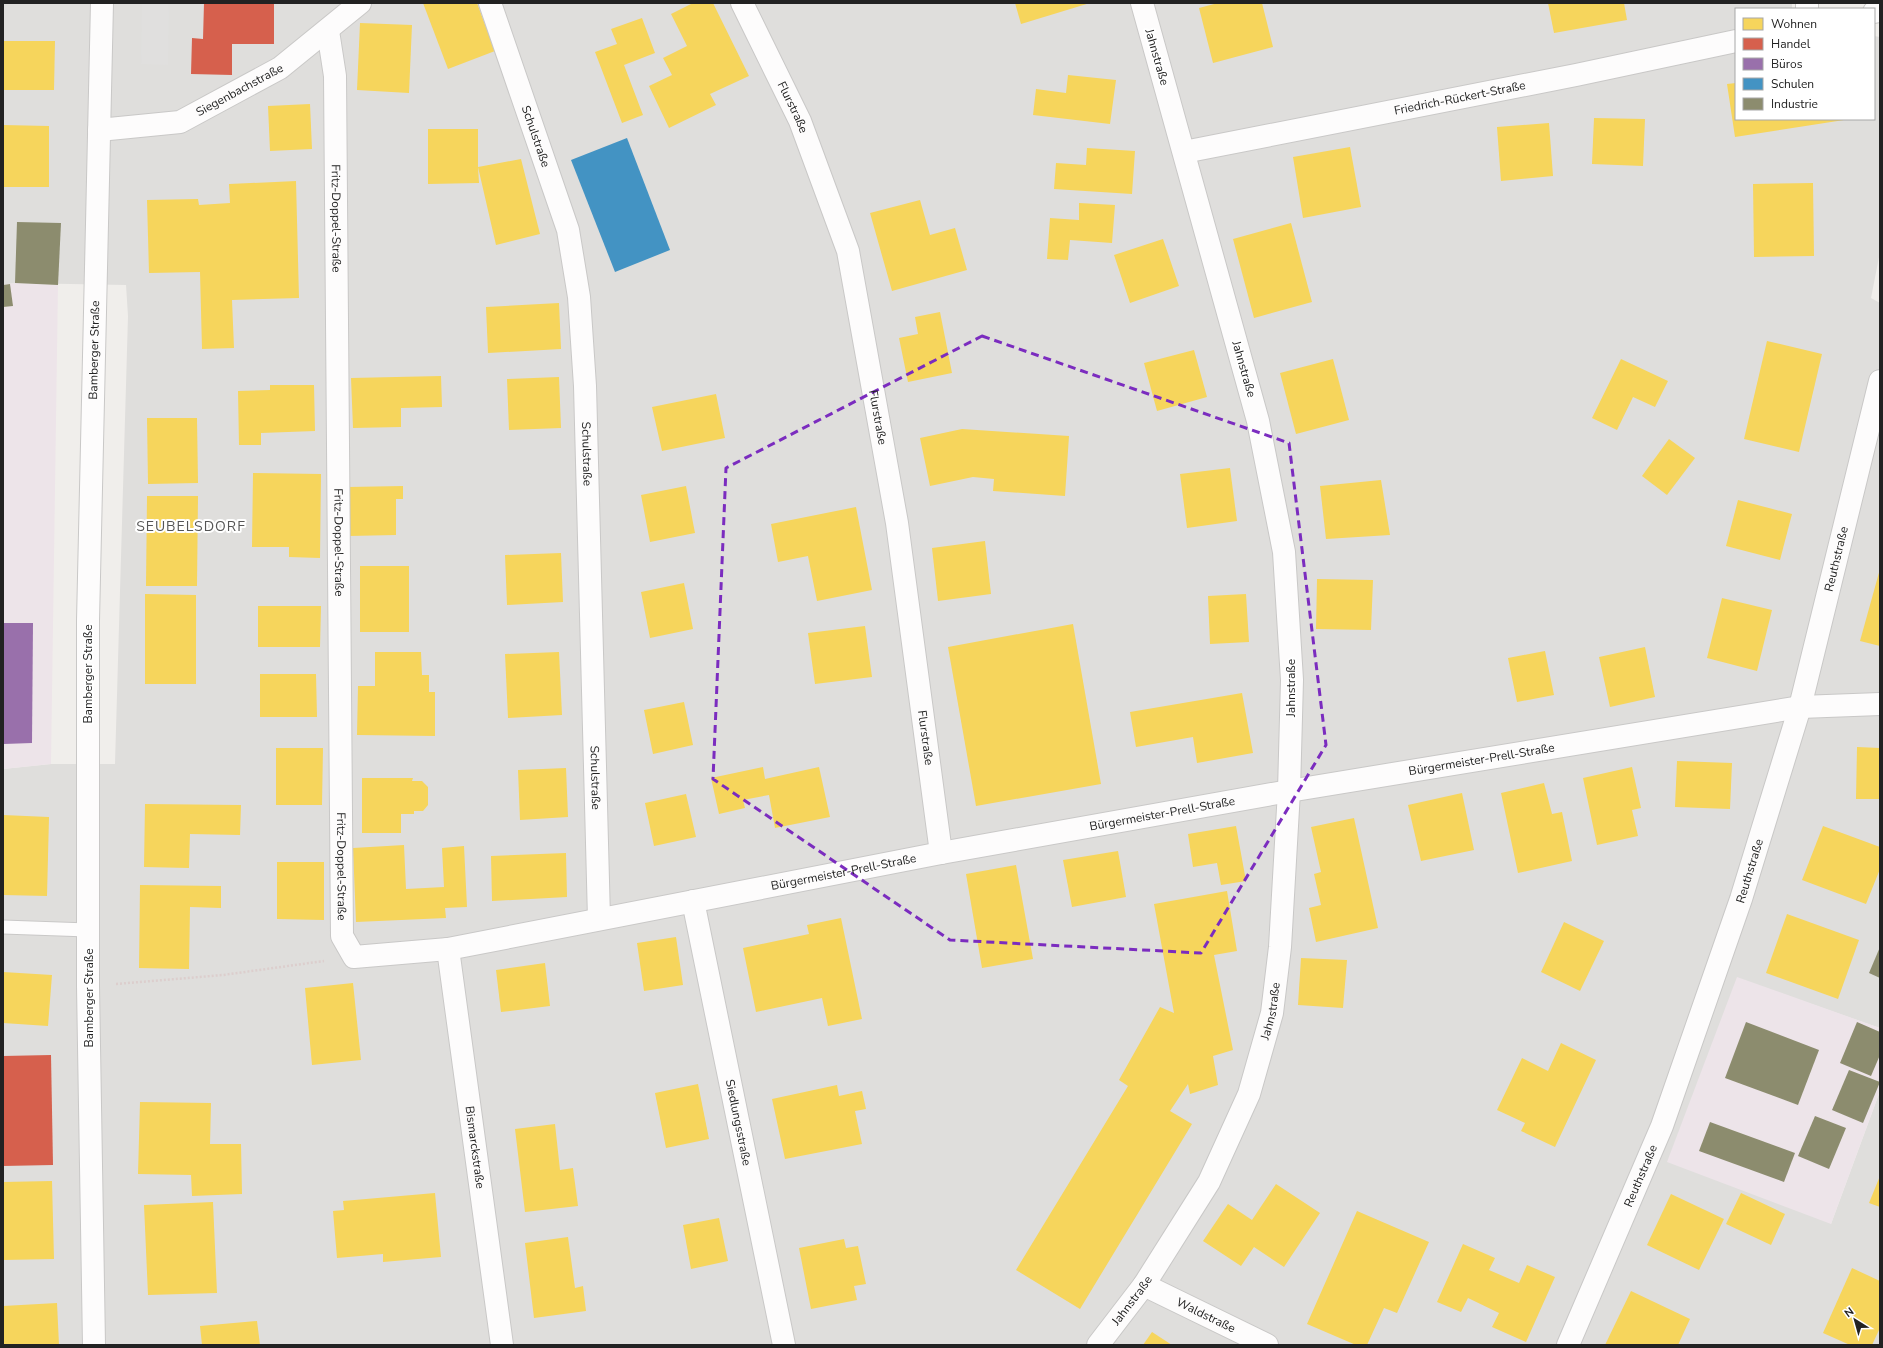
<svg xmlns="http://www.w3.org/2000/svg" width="1883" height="1348" font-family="'Nunito Sans',sans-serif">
<rect width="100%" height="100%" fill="#f0eeeb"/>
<!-- residential -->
<path fill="#dfdedc" d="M3 3H1792V9H1736V119H1874V36L1880 37V252L1871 298 1880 303V1028L1737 978 1831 1224 1880 1091V1345H3V769L51 764H115L128 316 126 285 15 283 3 285Z"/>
<!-- industrial -->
<g fill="#ede4e9">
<path d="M15 283 58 285 51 764 3 769V285Z"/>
<path d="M1737 977 1880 1028V1091L1831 1224 1667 1162Z"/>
</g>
<!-- parking -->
<path fill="#e0dfde" d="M142 3H169L168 65 141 64Z"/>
<!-- homes -->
<g fill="#f6d55c">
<path d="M423 3H477L495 51 448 69Z"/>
<path d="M693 3H713L749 76 710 94 716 105 669 128 649 86 672 75 663 58 687 46 671 14Z"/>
<path d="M1015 3H1090L1021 24Z"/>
<path d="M1218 3H1262L1273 47 1213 63 1199 8Z"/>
<path d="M1548 3H1624L1627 20 1554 33Z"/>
<path d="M642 18 655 53 624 65 643 115 622 123 595 52 617 44 611 29Z"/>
<path d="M360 23 412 25 409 93 357 90Z"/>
<path d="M3 41H55L54 90H3Z"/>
<path d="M1068 75 1116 80 1110 124 1033 115 1036 89 1066 93Z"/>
<path d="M1736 83V119L1844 120 1735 137 1727 84Z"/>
<path d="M310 104 312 149 270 151 268 106Z"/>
<path d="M1594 118 1645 119 1643 166 1592 164Z"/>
<path d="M1549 123 1553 176 1501 181 1497 127Z"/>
<path d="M3 125 49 126V187H3Z"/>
<path d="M428 129H478V167L521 159 540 234 496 245 478 167 479 183 428 184Z"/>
<path d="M1350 147 1361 207 1303 218 1293 157Z"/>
<path d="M1087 148 1135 151 1132 194 1054 189 1056 163 1086 165Z"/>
<path d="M296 181 299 298 232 300 234 348 202 349 200 272 149 273 147 200 198 199 199 205 230 203 229 184Z"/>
<path d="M1813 183 1814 256 1754 257 1753 184Z"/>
<path d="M920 200 930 235 955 228 967 270 892 291 870 213Z"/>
<path d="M1079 203 1115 205 1112 243 1070 240 1068 260 1047 259 1050 218 1079 220Z"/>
<path d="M1291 223 1312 302 1254 318 1233 239Z"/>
<path d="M1163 239 1179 286 1130 303 1114 255Z"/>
<path d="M559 303 561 349 488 353 486 307Z"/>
<path d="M940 312 952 373 908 382 899 338 918 334 915 317Z"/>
<path d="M1767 341 1822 354 1799 452 1744 439Z"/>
<path d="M1194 350 1207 397 1157 411 1144 363Z"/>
<path d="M1333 359 1349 420 1296 434 1280 373Z"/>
<path d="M1621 359 1668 381 1655 407 1633 397 1617 430 1592 418Z"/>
<path d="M441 376 442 407 401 408V427L353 428 351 378Z"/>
<path d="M559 377 561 428 509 430 507 379Z"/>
<path d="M270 385H314L315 431 261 433V445H239L238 391 270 390Z"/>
<path d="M716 394 725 438 662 451 652 407Z"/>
<path d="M147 418H197L198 483 148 484Z"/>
<path d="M962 429 1069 436 1065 496 993 491 994 479 973 477 930 486 920 438Z"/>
<path d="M1669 439 1695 458 1667 495 1642 476Z"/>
<path d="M1230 468 1237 521 1187 528 1180 474Z"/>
<path d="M253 473 321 474 320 558 289 557V547H252Z"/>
<path d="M1381 480 1390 535 1326 539 1320 486Z"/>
<path d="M403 486V499H396V535L349 536 348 487Z"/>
<path d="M686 486 695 533 650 542 641 495Z"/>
<path d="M147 496H198L197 586H146Z"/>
<path d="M1738 500 1792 514 1780 560 1726 546Z"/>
<path d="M856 507 872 590 817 601 808 556 778 562 771 524Z"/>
<path d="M985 541 991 594 938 601 932 548Z"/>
<path d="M561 553 563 602 507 605 505 555Z"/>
<rect x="360" y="566" width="49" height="66"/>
<path d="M1880 569V646L1860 641Z"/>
<path d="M1317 579 1373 580 1371 630 1316 629Z"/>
<path d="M684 583 693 629 650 638 641 592Z"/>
<path d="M145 594 196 595V684H145Z"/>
<path d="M1246 594 1249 642 1210 644 1208 596Z"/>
<path d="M1722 598 1772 610 1757 671 1707 658Z"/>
<path d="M258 606H321L320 647H258Z"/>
<path d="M1073 624 1101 784 976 806 948 647Z"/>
<path d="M865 626 872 677 815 684 808 633Z"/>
<path d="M1645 647 1655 697 1610 707 1599 657Z"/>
<path d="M1545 651 1554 695 1517 702 1508 658Z"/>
<path d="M375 652H421L422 675H429V692H435V736L357 735 358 686H375Z"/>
<path d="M559 652 562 715 508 718 505 654Z"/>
<path d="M260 674H316L317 717H260Z"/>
<path d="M1242 693 1253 753 1197 763 1193 737 1136 747 1130 712Z"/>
<path d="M684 702 693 745 653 754 644 710Z"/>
<path d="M1857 747 1880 748V799H1856Z"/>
<path d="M276 748H323L322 805H276Z"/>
<path d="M1677 761 1732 763 1730 809 1675 807Z"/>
<path d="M763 767 765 779 819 767 830 817 775 828 769 795 743 800 745 808 719 814 711 778Z"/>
<path d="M1632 767 1641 808 1632 810 1638 836 1597 845 1583 778Z"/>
<path d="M566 768 568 817 520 820 518 770Z"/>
<path d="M362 778H413L412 781H422L428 787V805L423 811H414V814H401V833H362Z"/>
<path d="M1544 783 1552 814 1562 812 1572 861 1518 873 1501 793Z"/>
<path d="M1462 793 1474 850 1421 861 1408 805Z"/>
<path d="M686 794 696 837 654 846 645 803Z"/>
<path d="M145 804 241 805 240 835 190 834 189 868 144 867Z"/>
<path d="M3 815 49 817 47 896 3 895Z"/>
<path d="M1354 818 1378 928 1316 942 1309 908 1321 905 1314 874 1321 872 1311 827Z"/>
<path d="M1236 826 1246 881 1221 885 1217 863 1193 867 1188 834Z"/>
<path d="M1823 826 1880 847V869L1866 904 1802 880Z"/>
<path d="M404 845 406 889 444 887 442 848 464 846 467 907 445 908 446 918 356 922 353 848Z"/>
<path d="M1118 851 1126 897 1072 907 1063 860Z"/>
<path d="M566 853 567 897 492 901 491 856Z"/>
<path d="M277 862H324V920L277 919Z"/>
<path d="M1016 865 1033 959 982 968 966 874Z"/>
<path d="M140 885 221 886V908L190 907 189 969 139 968Z"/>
<path d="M1227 891 1237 951 1214 955 1233 1050 1213 1056 1218 1085 1190 1094 1188 1084 1170 1111 1192 1124 1080 1309 1016 1270 1128 1086 1119 1080 1160 1007 1174 1013 1154 904Z"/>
<path d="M1787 914 1859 940 1838 999 1766 973Z"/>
<path d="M841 918 862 1019 828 1026 822 998 756 1012 743 948 809 934 807 925Z"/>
<path d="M1564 922 1604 941 1580 991 1541 972Z"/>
<path d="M676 937 683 985 644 991 637 943Z"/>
<path d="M1301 958 1347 960 1343 1008 1298 1005Z"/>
<path d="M545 963 550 1006 501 1012 496 970Z"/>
<path d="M3 972 52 975 48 1026 3 1023Z"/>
<path d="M353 983 361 1060 312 1065 305 988Z"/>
<path d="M1561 1043 1596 1060 1555 1147 1521 1131 1525 1123 1497 1110 1522 1058 1548 1071Z"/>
<path d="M698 1084 709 1139 666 1148 655 1093Z"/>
<path d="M837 1085 839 1096 862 1091 866 1109 855 1111 862 1144 785 1159 772 1099Z"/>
<path d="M140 1102 211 1103 210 1144H241L242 1194 192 1196 191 1175 138 1174Z"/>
<path d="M555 1124 560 1170 573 1168 578 1206 525 1212 515 1129Z"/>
<path d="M1880 1176V1207L1869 1203Z"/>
<path d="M52 1181 54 1259 3 1260V1182Z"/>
<path d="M1276 1184 1320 1213 1284 1267 1254 1247 1241 1266 1203 1241 1228 1204 1252 1220Z"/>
<path d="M435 1193 441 1257 383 1262V1254L337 1258 333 1211 344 1210 343 1201Z"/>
<path d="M1741 1193 1785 1214 1771 1245 1726 1224Z"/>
<path d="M1671 1194 1724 1219 1699 1270 1647 1245Z"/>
<path d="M213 1202 217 1293 148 1295 144 1205Z"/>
<path d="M1357 1211 1429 1242 1397 1313 1384 1308 1367 1345H1356L1307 1324Z"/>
<path d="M719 1218 728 1261 691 1269 683 1225Z"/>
<path d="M568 1237 575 1288 583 1286 586 1311 534 1318 525 1243Z"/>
<path d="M844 1239 846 1248 858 1246 866 1284 854 1286 857 1300 811 1309 799 1248Z"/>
<path d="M1463 1244 1495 1258 1489 1270 1519 1283 1527 1265 1555 1277 1526 1342 1492 1327 1499 1313 1468 1298 1461 1312 1437 1302Z"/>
<path d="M1852 1268 1880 1281V1328L1872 1345H1850L1823 1333Z"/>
<path d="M1631 1291 1690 1319 1678 1345H1605Z"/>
<path d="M57 1303 59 1345H3V1306Z"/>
<path d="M257 1321 260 1345H202L200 1326Z"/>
<path d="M1152 1332 1172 1345H1143Z"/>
</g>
<!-- shops -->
<g fill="#d6604d">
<path d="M204 3H274V44H232V75L191 74 192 38 203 39Z"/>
<path d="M51 1055 53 1165 3 1166V1056Z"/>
</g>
<!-- offices -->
<path fill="#9970ab" d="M3 623H33L32 743 4 744Z"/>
<!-- schools -->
<path fill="#4393c3" d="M627 138 670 250 615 272 571 160Z"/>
<!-- industry -->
<g fill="#8c8c6e">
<path d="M17 222 61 223 58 285 15 283Z"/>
<path d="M10 284 13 306 3 307V285Z"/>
<path d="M1880 947V978L1869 973Z"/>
<path d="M1746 1022 1819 1050 1798 1105 1725 1078Z"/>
<path d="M1857 1022 1880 1032V1055L1871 1076 1840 1063Z"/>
<path d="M1849 1070 1880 1082 1863 1123 1832 1110Z"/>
<path d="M1815 1116 1846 1128 1829 1169 1798 1156Z"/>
<path d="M1710 1122 1795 1153 1784 1182 1699 1151Z"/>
</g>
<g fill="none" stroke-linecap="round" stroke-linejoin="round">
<!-- service casing -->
<g stroke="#c9c8c7" stroke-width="15">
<path id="service" d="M3 927 88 930"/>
</g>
<!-- minor casing -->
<g stroke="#c9c8c7" stroke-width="24">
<g id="minor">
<path id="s1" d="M490 3 568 230 579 297 585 386 599 919"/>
<path id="s2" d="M742 3 800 121 848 251 897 523 941 853"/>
<path d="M1807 9V3"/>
<path d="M1874 12 1880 11"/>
<path id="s3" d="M328 31 335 76 342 936 354 957 448 949 941 853 1289 791 1800 707 1880 704"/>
<path id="s4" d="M99 130 180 122 280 68 360 3"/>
<path id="s5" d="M1184 152 1576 75 1736 41"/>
<path id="s6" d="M693 901 784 1345"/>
<path id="s7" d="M448 949 502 1345"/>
<path id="s8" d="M1144 1285 1267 1345"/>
<path id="s9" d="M1098 1345 1144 1285 1209 1182 1249 1094 1272 1013 1280 947 1289 791 1292 680 1284 552 1258 421 1142 3"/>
<path id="s10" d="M1568 1345 1662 1126 1741 899 1800 707 1880 381"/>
</g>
</g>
<!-- tertiary casing -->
<g stroke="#c9c8c7" stroke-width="24">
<g id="tertiary">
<path id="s11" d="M94 1345 88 986V621L102 3"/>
</g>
</g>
<!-- path -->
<path stroke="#dccecd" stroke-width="2.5" stroke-dasharray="2 2" stroke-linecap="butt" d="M116 984 223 975 324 961"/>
<!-- service -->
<use href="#service" stroke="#fdfcfc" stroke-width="13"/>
<!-- minor -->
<use href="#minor" stroke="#fdfcfc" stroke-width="22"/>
<!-- tertiary -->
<use href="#tertiary" stroke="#fdfcfc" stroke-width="22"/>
</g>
<!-- marked area -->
<path fill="none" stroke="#7b2cbf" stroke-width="3" stroke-dasharray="8 5" stroke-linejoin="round" d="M982 336 1289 443 1326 745 1201 953 950 940 713 779 726 468Z"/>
<g text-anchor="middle" stroke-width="4" stroke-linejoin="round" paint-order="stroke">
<!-- street labels -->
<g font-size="12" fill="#222" stroke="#fff">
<text transform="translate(1157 57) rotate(74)" y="4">Jahnstraße</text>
<text dy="4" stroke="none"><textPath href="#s4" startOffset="149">Siegenbachstraße</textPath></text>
<text dy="4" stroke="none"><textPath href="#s5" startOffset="281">Friedrich-Rückert-Straße</textPath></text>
<text dy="4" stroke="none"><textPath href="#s2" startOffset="116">Flurstraße</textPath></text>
<text dy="4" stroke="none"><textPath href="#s1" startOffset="141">Schulstraße</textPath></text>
<text dy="4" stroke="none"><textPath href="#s3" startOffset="188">Fritz-Doppel-Straße</textPath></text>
<text dy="4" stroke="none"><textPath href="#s11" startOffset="995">Bamberger Straße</textPath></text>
<text transform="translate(1244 369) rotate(74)" y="4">Jahnstraße</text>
<text dy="4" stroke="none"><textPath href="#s2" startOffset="439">Flurstraße</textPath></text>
<text dy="4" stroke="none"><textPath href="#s1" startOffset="465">Schulstraße</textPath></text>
<text dy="4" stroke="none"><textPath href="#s3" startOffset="512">Fritz-Doppel-Straße</textPath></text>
<text dy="4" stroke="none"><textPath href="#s10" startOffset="832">Reuthstraße</textPath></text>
<text transform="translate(88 674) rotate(-90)" y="4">Bamberger Straße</text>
<text transform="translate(1291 688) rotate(-90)" y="4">Jahnstraße</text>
<text dy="4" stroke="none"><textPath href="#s2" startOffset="763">Flurstraße</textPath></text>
<text dy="4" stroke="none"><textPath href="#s3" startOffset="2075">Bürgermeister-Prell-Straße</textPath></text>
<text dy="4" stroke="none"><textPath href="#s1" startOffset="789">Schulstraße</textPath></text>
<text dy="4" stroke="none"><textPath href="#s3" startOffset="1751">Bürgermeister-Prell-Straße</textPath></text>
<text dy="4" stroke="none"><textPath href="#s3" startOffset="836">Fritz-Doppel-Straße</textPath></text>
<text dy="4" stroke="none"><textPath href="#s10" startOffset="508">Reuthstraße</textPath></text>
<text dy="4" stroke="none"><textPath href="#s3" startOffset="1427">Bürgermeister-Prell-Straße</textPath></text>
<text transform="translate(89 998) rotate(-90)" y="4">Bamberger Straße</text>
<text dy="4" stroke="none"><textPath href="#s9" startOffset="380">Jahnstraße</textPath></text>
<text dy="4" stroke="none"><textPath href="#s6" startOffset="226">Siedlungsstraße</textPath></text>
<text dy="4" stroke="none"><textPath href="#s7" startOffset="200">Bismarckstraße</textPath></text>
<text dy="4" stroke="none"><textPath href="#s10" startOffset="184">Reuthstraße</textPath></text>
<text dy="4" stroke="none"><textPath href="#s9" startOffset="56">Jahnstraße</textPath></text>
<text dy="4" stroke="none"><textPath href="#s8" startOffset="69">Waldstraße</textPath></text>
</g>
<!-- quarter labels -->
<g font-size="14" letter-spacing="1" fill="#555" stroke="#fff">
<text x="191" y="531">SEUBELSDORF</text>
</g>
</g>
<!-- border -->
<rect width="1883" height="1348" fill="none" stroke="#222222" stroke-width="8"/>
<!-- legend -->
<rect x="1735" y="8" width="140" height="112" fill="#ffffff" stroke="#a7a7a7"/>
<rect x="1743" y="18" width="20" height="12" fill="#f6d55c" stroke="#a7a7a7"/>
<text x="1771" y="28" font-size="12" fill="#222222">Wohnen</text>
<rect x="1743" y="38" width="20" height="12" fill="#d6604d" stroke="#a7a7a7"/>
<text x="1771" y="48" font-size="12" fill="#222222">Handel</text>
<rect x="1743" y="58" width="20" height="12" fill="#9970ab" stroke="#a7a7a7"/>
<text x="1771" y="68" font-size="12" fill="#222222">Büros</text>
<rect x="1743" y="78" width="20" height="12" fill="#4393c3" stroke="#a7a7a7"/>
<text x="1771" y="88" font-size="12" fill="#222222">Schulen</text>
<rect x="1743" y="98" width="20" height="12" fill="#8c8c6e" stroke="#a7a7a7"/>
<text x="1771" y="108" font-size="12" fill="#222222">Industrie</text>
<!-- north arrow -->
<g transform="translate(1855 1320) rotate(323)" stroke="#ffffff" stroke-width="3" paint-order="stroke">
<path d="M0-3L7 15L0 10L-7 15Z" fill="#222222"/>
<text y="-6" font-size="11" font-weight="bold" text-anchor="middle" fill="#222222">N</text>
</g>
</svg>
